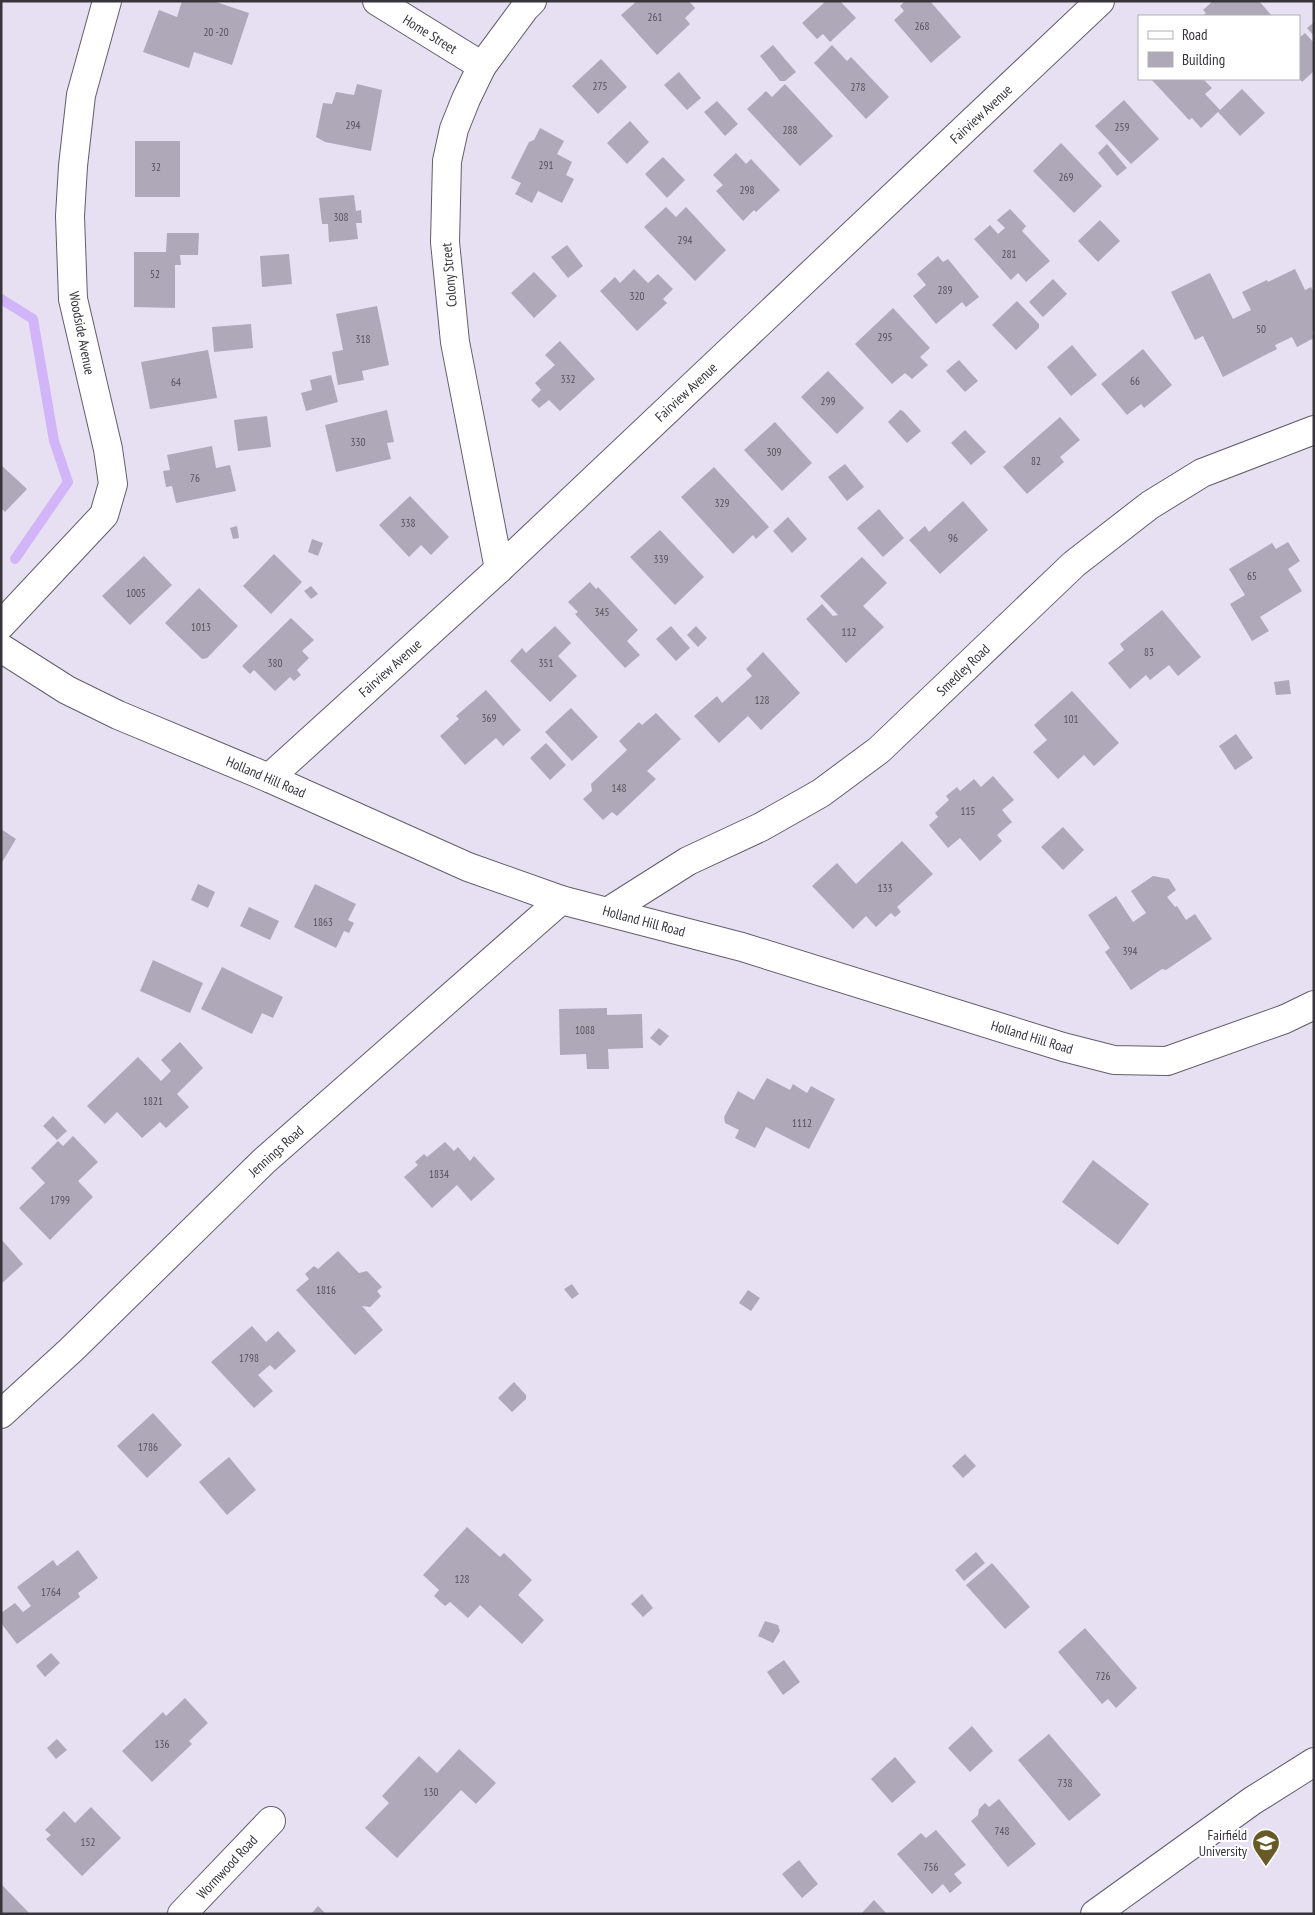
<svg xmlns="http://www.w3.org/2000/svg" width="1315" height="1915" font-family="'PT Sans Narrow',sans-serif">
<rect width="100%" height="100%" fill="#e7e0f3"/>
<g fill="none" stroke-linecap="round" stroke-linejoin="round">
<!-- stream -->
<path stroke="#d2b5f9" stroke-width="10" d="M1 299 33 319 54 441 68 482 15 559"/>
</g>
<!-- building -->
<g fill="#afa8b9">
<path d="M182 1H213L249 13 232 65 194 52 189 68 143 52 159 10 177 17Z"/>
<path d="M637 1H689L695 8 685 18 690 24 657 55 621 15Z"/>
<path d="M826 1H840L856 18 830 42 823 34 817 39 802 23Z"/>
<path d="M905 1H930L961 37 931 63 894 20 904 11 900 6Z"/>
<path d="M1213 1H1259L1272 16H1202L1206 13 1203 10Z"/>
<path d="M1314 22V36L1307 28Z"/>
<path d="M1305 33 1314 43V71L1302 82 1299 78V38Z"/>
<path d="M773 45 796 72 785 81H780L760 56Z"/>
<path d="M832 45 847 61 851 57 889 97 866 119 814 63Z"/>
<path d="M601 59 627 87 598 114 572 86Z"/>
<path d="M679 72 701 98 687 110 664 85Z"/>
<path d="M1151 79H1203L1212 88 1205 94 1220 110 1242 89 1265 113 1240 136 1218 112 1201 128 1192 118 1189 120Z"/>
<path d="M357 84 382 90 371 151 325 142 316 137 323 103 332 104 336 92 354 95Z"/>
<path d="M785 84 833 136 800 166 747 109 766 91 772 97Z"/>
<path d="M1124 100 1159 139 1131 164 1095 126Z"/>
<path d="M717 101 738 124 725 136 704 112Z"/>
<path d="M630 121 649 142 627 164 607 143Z"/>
<path d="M540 128 564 141 557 154 572 162 566 175 574 179 562 203 538 191 532 203 515 194 521 183 511 178 529 142 534 140Z"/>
<rect x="135" y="141" width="45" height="56"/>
<path d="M1061 143 1102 186 1074 213 1033 171Z"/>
<path d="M1107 144 1127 168 1117 176 1098 153Z"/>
<path d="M736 153 746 164 751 159 780 190 756 212 754 210 743 221 716 191 723 185 713 175Z"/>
<path d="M663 157 685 180 667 198 645 174Z"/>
<path d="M354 195 356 211 361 210 362 223H356L358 239 329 242 328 224H322L319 198Z"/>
<path d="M666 207 676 217 686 207 726 250 695 281 644 227Z"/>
<path d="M1010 209 1026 226 1022 231 1050 261 1026 282 1018 273 1011 280 974 239 990 225 998 234 1005 228 997 220Z"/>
<path d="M1100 220 1120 241 1098 262 1078 241Z"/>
<path d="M167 233H199L198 255H180L181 265H175V308L134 307V252H166Z"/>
<path d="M567 245 583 266 568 278 551 257Z"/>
<path d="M289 254 292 284 262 287 260 256Z"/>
<path d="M938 256 943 262 948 259 979 297 966 307 962 302 936 324 913 296 926 285 917 274Z"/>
<path d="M634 269 648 283 658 274 673 289 663 299 667 303 637 331 600 291 615 277 620 283Z"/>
<path d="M1295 269 1305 290 1311 287 1314 293V331L1312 332 1314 338 1297 347 1292 337 1275 345 1277 349 1223 377 1203 336 1195 340 1171 292 1210 273 1233 319 1251 310 1242 292 1267 280 1268 282Z"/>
<path d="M534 272 557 296 534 318 511 293Z"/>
<path d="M1053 279 1067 294 1043 317 1029 302Z"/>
<path d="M1017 301 1039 324V328L1016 350 992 325Z"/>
<path d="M377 306 389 365 362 371 364 380 338 385 332 352 343 350 336 314Z"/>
<path d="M893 308 930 348 920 357 928 365 912 379 905 373 892 384 855 344Z"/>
<path d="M251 324 253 348 214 352 212 327Z"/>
<path d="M560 341 595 379 560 411 549 400 539 408 531 400 541 390 535 383 555 365 545 355Z"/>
<path d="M1072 345 1097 375 1071 396 1047 367Z"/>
<path d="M1143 349 1172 385 1144 408 1141 404 1127 415 1101 384Z"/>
<path d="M208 350 217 398 150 409 141 362Z"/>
<path d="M959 360 978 381 965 392 946 371Z"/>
<path d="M828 371 864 408 837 434 801 397Z"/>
<path d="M331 375 338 402 306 411 301 393 312 390 310 380Z"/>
<path d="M387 410 394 442 387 443 391 459 336 472 325 425Z"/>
<path d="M900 410 903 411 921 431 907 443 888 422Z"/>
<path d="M267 416 271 447 238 451 234 420Z"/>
<path d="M1060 417 1080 440 1060 457 1064 462 1027 494 1003 467Z"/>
<path d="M775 422 812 463 782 491 744 450Z"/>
<path d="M965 430 986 452 971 465 951 443Z"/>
<path d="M212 446 216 468 230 465 236 491 176 503 172 486 166 487 163 471 170 470 167 455Z"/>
<path d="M845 464 864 487 847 501 828 477Z"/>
<path d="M1 465 27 489 5 512 1 508Z"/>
<path d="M714 467 769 527 756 539 753 535 733 554 681 497Z"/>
<path d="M410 496 449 537 431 555 421 545 409 557 379 525Z"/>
<path d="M963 501 988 530 940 574 909 540 925 526 929 532Z"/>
<path d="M879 509 904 538 883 557 857 528Z"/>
<path d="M788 517 807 539 792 553 773 531Z"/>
<path d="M237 526 239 538 233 539 230 528Z"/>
<path d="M660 530 704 577 675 605 630 557Z"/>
<path d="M312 539 323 543 318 556 308 552Z"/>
<path d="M1288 542 1300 561 1288 569 1302 591 1260 617 1269 631 1252 641 1230 604 1245 595 1229 569 1272 543 1276 549Z"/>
<path d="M274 554 302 582 271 614 243 586Z"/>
<path d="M144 556 172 585 130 625 102 596Z"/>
<path d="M862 557 887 583 863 606 884 627 846 663 806 619 822 604 833 616 838 615 820 596Z"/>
<path d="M590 582 596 589 598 587 638 630 627 641 640 655 625 668 575 614 578 612 568 602Z"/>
<path d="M311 586 318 594 311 599 304 591Z"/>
<path d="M199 588 238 626 207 658 202 659 165 623Z"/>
<path d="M1162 610 1201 657 1178 676 1169 665 1150 680 1146 675 1130 689 1108 663 1124 650 1120 644Z"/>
<path d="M291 618 314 640 302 651 309 658 297 670 301 675 294 681 290 677 275 691 254 670 250 674 242 666Z"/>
<path d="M555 626 571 643 558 656 577 676 550 702 510 661 522 648 526 653Z"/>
<path d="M671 626 690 648 676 661 656 639Z"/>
<path d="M696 626 707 638 698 647 687 635Z"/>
<path d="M763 652 800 693 761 730 748 716 719 743 694 716 717 696 722 703 752 676 746 669Z"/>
<path d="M1289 680 1291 694 1276 695 1274 682Z"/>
<path d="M486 690 521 730 503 746 496 738 465 765 440 736 459 719 456 716Z"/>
<path d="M1072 691 1119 743 1094 766 1084 755 1058 779 1033 752 1047 740 1034 725Z"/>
<path d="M571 708 598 737 572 761 545 732Z"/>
<path d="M656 713 681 739 647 771 656 779 617 816 612 812 603 820 583 799 592 791 591 784 627 750 619 741 639 722 642 725Z"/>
<path d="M1236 734 1253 758 1235 770 1219 746Z"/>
<path d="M546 743 566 765 550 780 530 758Z"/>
<path d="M993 776 1014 800 1002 810 1012 822 997 835 1002 841 980 861 960 838 948 848 929 825 938 817 935 813 949 800 946 796 957 787 960 791 974 779 981 787Z"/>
<path d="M1063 827 1084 850 1063 870 1041 847Z"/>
<path d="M1 829 16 839 1 864Z"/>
<path d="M902 841 933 874 897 907 901 912 895 917 891 913 876 927 866 916 853 929 812 886 837 863 856 884Z"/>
<path d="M1153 876 1169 879 1176 890 1167 897 1175 907 1177 906 1186 920 1195 914 1212 939 1166 970 1162 969 1131 990 1105 952 1110 948 1088 915 1116 896 1133 922 1146 913 1131 891Z"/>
<path d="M198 884 215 892 208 908 191 900Z"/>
<path d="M315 884 356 904 348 920 354 923 349 933 344 931 336 948 294 927Z"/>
<path d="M249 907 279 921 270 940 240 926Z"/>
<path d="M153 960 203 983 190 1013 140 991Z"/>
<path d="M222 967 283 997 273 1018 262 1013 252 1034 201 1009Z"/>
<path d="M607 1008V1015L642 1014 643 1048 608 1049 609 1069H587L586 1054 560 1055 559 1009Z"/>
<path d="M659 1028 669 1036 660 1046 650 1038Z"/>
<path d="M180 1042 203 1068 177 1094 189 1107 166 1128 160 1122 142 1138 117 1112 105 1124 87 1106 138 1057 161 1081 171 1071 161 1060Z"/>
<path d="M767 1078 790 1090 793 1084 807 1093 811 1086 835 1099 809 1149 766 1127 755 1148 735 1138 739 1130 725 1123 724 1117 738 1091 754 1100Z"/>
<path d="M53 1116 67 1131 57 1140 43 1126Z"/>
<path d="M73 1136 98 1162 78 1181 93 1197 50 1240 19 1208 45 1183 31 1168 58 1141 63 1146Z"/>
<path d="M445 1142 454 1151 458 1147 470 1161 474 1156 495 1179 471 1201 457 1185 432 1208 404 1177 418 1165 415 1162 424 1154 427 1157Z"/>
<path d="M1093 1160 1149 1204 1118 1245 1062 1202Z"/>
<path d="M1 1239 23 1264 1 1284Z"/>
<path d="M338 1251 359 1273 367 1271 382 1287 377 1291 381 1296 370 1307 362 1306 383 1330 355 1355 296 1290 309 1279 305 1274 314 1266 318 1269Z"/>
<path d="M572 1284 579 1294 572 1299 564 1289Z"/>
<path d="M748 1290 760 1298 751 1311 739 1303Z"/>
<path d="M252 1326 266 1342 278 1331 296 1351 275 1370 270 1365 258 1375 273 1391 254 1408 211 1362Z"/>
<path d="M514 1382 526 1395V1399L512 1412 498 1398Z"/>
<path d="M153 1413 182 1445 147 1478 117 1446Z"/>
<path d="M965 1454 976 1466 963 1478 952 1466Z"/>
<path d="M229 1457 256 1490 227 1515 199 1482Z"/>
<path d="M467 1527 500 1557 504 1553 532 1580 518 1595 544 1620 522 1644 480 1605 468 1618 450 1602 445 1606 434 1596 439 1590 423 1575Z"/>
<path d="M78 1550 98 1578 78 1593 80 1597 17 1644 1 1623V1613L15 1603 23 1612 31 1606 17 1587 53 1560 57 1566Z"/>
<path d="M976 1552 985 1563 964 1581 955 1570Z"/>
<path d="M992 1563 1030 1607 1005 1629 966 1585Z"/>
<path d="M642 1594 653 1608 643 1617 631 1604Z"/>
<path d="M765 1621 778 1625 780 1631 773 1643 758 1636Z"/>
<path d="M1085 1628 1137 1688 1116 1708 1108 1699 1102 1704 1058 1652Z"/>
<path d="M51 1653 60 1663 45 1677 36 1666Z"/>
<path d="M784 1660 800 1682 783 1695 767 1672Z"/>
<path d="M185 1698 208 1723 189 1741 192 1744 152 1782 122 1751 163 1712 166 1716Z"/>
<path d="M972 1726 993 1751 970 1772 948 1748Z"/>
<path d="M1049 1734 1101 1795 1069 1821 1018 1760Z"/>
<path d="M57 1739 67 1750 56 1759 47 1748Z"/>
<path d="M459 1749 496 1783 476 1804 461 1790 397 1858 365 1828 389 1803 382 1796 419 1756 437 1773Z"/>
<path d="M895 1757 916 1782 892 1803 871 1779Z"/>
<path d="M999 1799 1036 1844 1008 1867 971 1821 978 1815 979 1809 985 1803 989 1807Z"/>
<path d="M91 1807 121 1838 82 1876 46 1839 51 1835 45 1830 64 1811 75 1823Z"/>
<path d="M936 1830 966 1865 954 1874 962 1883 950 1893 943 1884 932 1894 897 1854 921 1833 926 1838Z"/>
<path d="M799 1860 818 1884 802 1898 782 1874Z"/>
<path d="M1 1884 30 1914H1Z"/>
<path d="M874 1900 887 1914H861Z"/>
<path d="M318 1906 326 1914H311Z"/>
</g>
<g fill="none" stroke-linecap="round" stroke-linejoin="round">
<!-- street casing -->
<g stroke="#635d6c" stroke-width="30">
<g id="street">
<path d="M377 1 482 66"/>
<path d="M499 569 455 342 445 242 447 161 454 129 466 99 482 66 525 8 532 1"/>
<path d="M1 625 104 515 113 484 108 449 73 299 70 216 73 166 81 95 107 1"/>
<path d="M1 648 67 690 118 715 269 778 468 867 561 900 742 947 1063 1047 1114 1060 1167 1061 1285 1019 1314 1005"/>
<path d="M269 778 499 569 1100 1"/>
<path d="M609 911 688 861 761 827 821 793 879 750 1074 564 1150 505 1202 473 1314 430"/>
<path d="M1 1414 71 1350 264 1161 561 900"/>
<path d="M182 1914 271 1821"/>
</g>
</g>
<!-- secondary casing -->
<g stroke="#635d6c" stroke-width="30">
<path id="secondary" d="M1095 1914 1252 1801 1314 1762"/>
</g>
<!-- street -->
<use href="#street" stroke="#fff" stroke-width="28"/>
<!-- secondary -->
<use href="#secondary" stroke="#fff" stroke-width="28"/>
</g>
<!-- icons -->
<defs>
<g id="university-pin" transform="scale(1.4375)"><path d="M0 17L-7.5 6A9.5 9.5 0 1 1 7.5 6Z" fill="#685a27" stroke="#fff"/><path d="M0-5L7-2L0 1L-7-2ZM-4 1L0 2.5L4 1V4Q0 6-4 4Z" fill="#fff"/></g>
</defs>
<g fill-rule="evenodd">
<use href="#university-pin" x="1266" y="1843"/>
</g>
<g text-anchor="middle" stroke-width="4" stroke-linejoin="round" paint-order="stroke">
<!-- number labels -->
<g font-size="11" fill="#55515a">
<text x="655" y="21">261</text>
<text x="922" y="30">268</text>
<text x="216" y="36">20 -20</text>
<text x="600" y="90">275</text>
<text x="858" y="91">278</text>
<text x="353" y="129">294</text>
<text x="1122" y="131">259</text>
<text x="790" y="134">288</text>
<text x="546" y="169">291</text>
<text x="156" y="171">32</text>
<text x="1066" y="181">269</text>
<text x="747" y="194">298</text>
<text x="341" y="221">308</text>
<text x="685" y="244">294</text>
<text x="1009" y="258">281</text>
<text x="155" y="278">52</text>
<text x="945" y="294">289</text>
<text x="637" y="300">320</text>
<text x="1261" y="333">50</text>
<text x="885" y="341">295</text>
<text x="363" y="343">318</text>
<text x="568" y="383">332</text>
<text x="1135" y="385">66</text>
<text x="176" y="386">64</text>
<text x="828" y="405">299</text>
<text x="358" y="446">330</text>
<text x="774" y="456">309</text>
<text x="1036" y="465">82</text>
<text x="195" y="482">76</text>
<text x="722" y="507">329</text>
<text x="408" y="527">338</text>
<text x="953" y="542">96</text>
<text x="661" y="563">339</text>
<text x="1252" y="580">65</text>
<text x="136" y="597">1005</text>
<text x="602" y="616">345</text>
<text x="201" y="631">1013</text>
<text x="849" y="636">112</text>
<text x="1149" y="656">83</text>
<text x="275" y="667">380</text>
<text x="546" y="667">351</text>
<text x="762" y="704">128</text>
<text x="489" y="722">369</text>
<text x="1071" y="723">101</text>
<text x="619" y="792">148</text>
<text x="968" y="815">115</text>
<text x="885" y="892">133</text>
<text x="323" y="926">1863</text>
<text x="1130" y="955">394</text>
<text x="585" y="1034">1088</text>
<text x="153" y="1105">1821</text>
<text x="802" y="1127">1112</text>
<text x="439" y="1178">1834</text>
<text x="60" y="1204">1799</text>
<text x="326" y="1294">1816</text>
<text x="249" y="1362">1798</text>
<text x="148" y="1451">1786</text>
<text x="462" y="1583">128</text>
<text x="51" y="1596">1764</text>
<text x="1103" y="1680">726</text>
<text x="162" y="1748">136</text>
<text x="1065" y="1787">738</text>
<text x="431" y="1796">130</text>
<text x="1002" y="1835">748</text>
<text x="88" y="1846">152</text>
<text x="931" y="1871">756</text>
</g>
<!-- street labels -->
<g font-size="14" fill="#37343b" stroke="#fff">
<text transform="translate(430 34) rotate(32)" y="5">Home Street</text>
<text transform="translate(981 114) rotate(-43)" y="5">Fairview Avenue</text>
<text transform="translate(449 275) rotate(-95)" y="5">Colony Street</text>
<text transform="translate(82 333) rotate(79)" y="5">Woodside Avenue</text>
<text transform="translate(686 392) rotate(-43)" y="5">Fairview Avenue</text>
<text transform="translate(390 668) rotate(-42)" y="5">Fairview Avenue</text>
<text transform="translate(963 670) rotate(-44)" y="5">Smedley Road</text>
<text transform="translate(266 777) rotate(23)" y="5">Holland Hill Road</text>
<text transform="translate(644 921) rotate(15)" y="5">Holland Hill Road</text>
<text transform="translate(1032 1037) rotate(17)" y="5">Holland Hill Road</text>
<text transform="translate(276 1151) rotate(-42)" y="5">Jennings Road</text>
<text transform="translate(227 1867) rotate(-47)" y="5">Wormwood Road</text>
</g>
<!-- poi labels -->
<g font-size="14" fill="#37343b" stroke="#fff" text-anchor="end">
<text x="1247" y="1840">Fairfield<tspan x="1247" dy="16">University</tspan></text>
</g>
</g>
<!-- border -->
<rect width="1315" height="1915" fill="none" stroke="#37343b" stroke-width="5"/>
<!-- legend -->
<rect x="1138" y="15" width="162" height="65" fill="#ffffff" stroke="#afaeb1"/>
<rect x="1148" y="31" width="25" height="8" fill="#ffffff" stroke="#afaeb1"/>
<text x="1182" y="40" font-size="15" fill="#37343b">Road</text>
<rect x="1148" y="52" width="25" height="15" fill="#afa8b9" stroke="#afaeb1"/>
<text x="1182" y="65" font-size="15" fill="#37343b">Building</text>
</svg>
